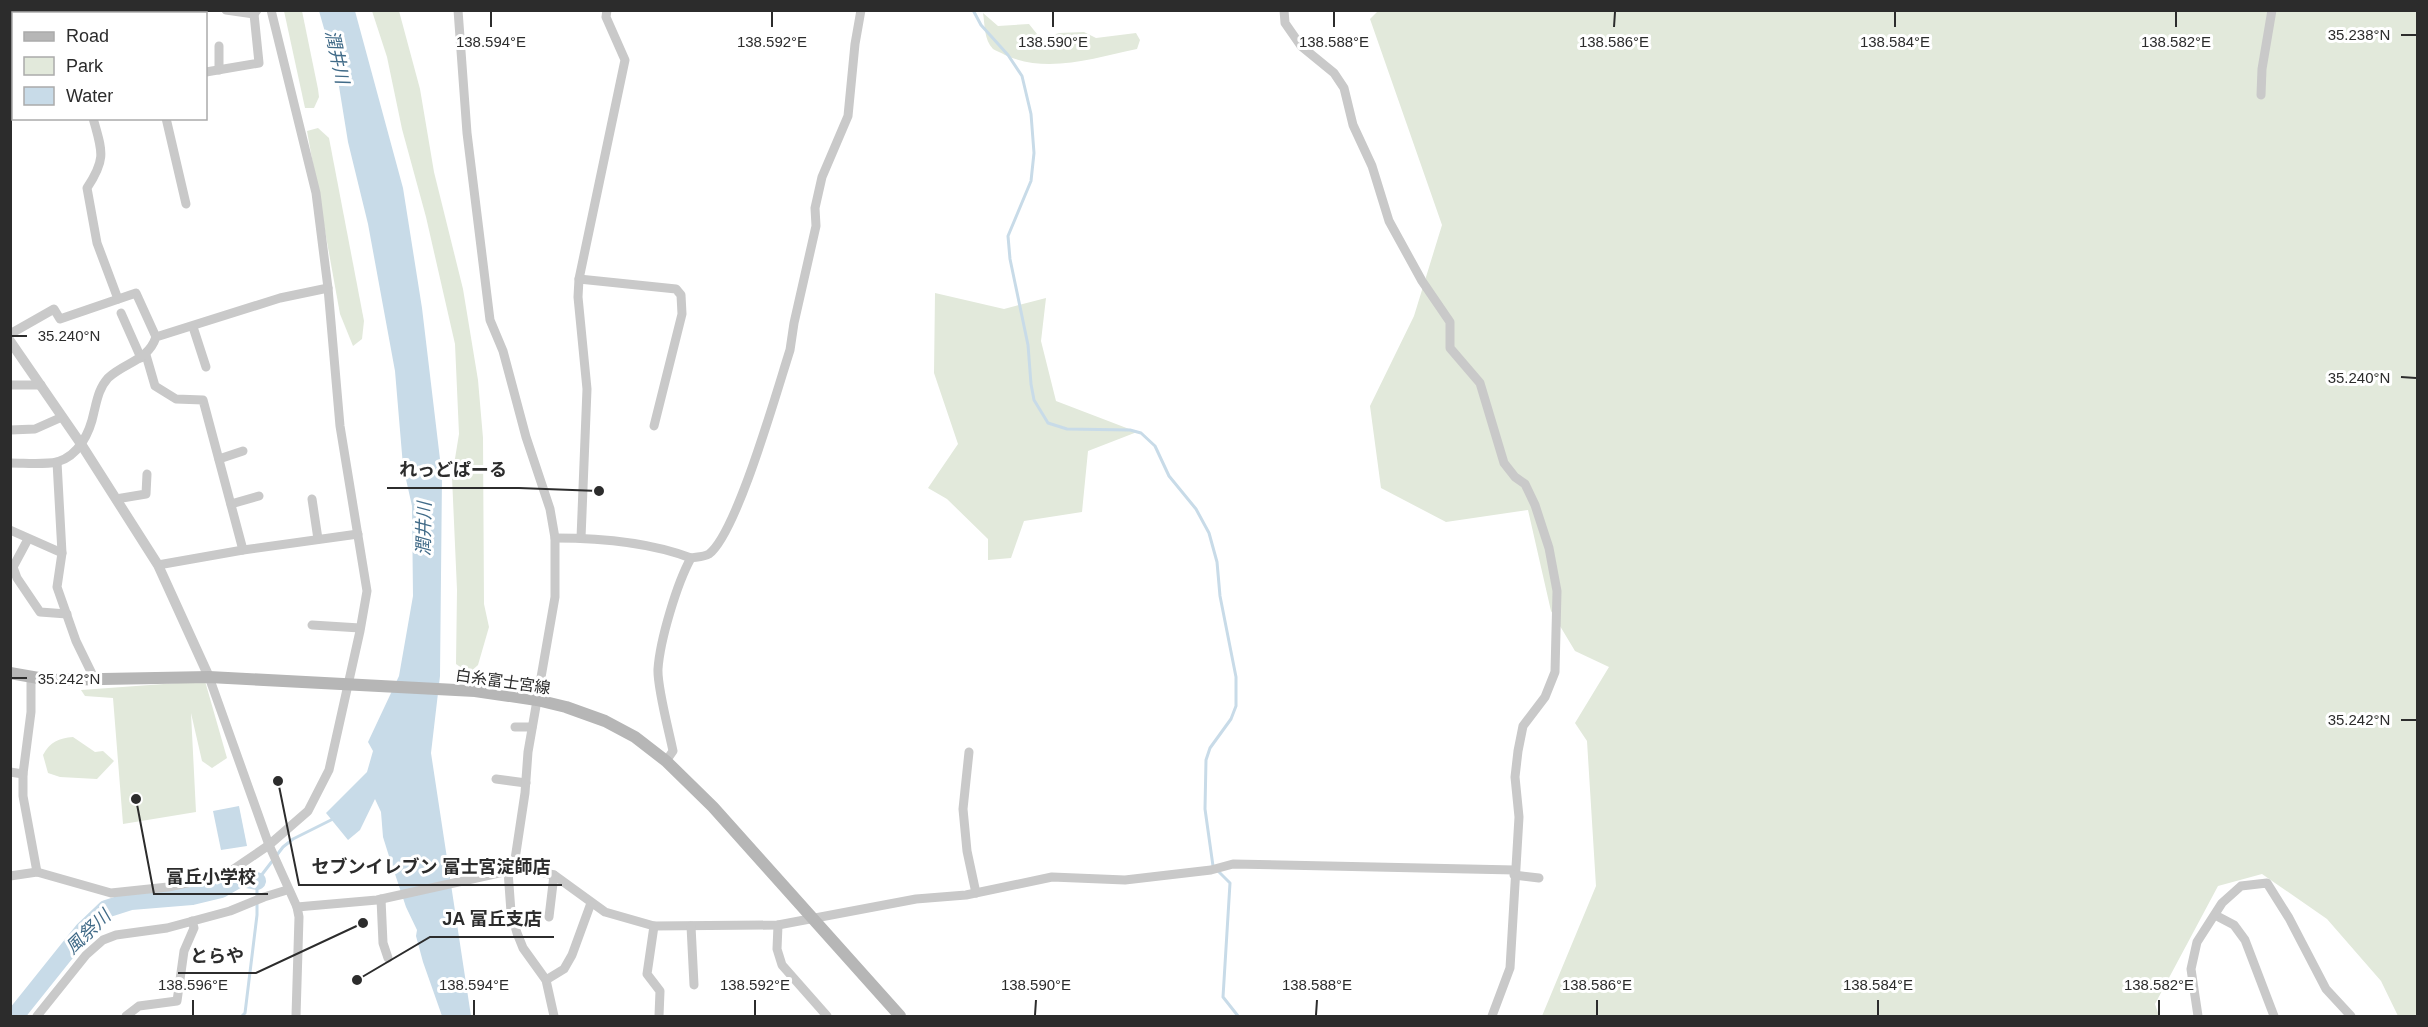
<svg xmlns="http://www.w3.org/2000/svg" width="2428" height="1027" font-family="Helvetica,'Noto Sans JP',sans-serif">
<rect width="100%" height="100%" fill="#fff"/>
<!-- green -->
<g fill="#e2e9db">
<path d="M284 11H302L318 89 319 97 314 108H305Z"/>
<path d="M372 11H399L420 89 434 172 463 289 478 380 483 438 484 604 489 627 478 665 469 673 456 664 457 590 452 477 459 434 455 344 426 217 402 129 387 57Z"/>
<path d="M1378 11H2417V1016H2398L2381 981 2327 919 2262 874 2218 886 2155 1004 2159 1016H1542L1596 886 1587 741 1575 723 1609 667 1575 651 1551 611 1528 510 1446 522 1381 488 1370 406 1414 316 1442 225 1370 19Z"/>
<path d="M983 13 998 26 1029 24 1041 39 1059 33 1084 32 1096 38 1136 33 1140 40 1137 49C1094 58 1047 74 1005 55 1002 53 996 51 993 49 984 40 985 25 983 13Z"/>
<path d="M318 128 329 138 364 321 362 339 353 346 340 314 307 131Z"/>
<path d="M935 293 1004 309 1046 298 1041 341 1056 401 1137 432 1088 451 1082 512 1024 521 1011 558 988 560V539L947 499 928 488 958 444 934 373Z"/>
<path d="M205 681 227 758 212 768 202 761 191 713 196 812 123 824 113 698 85 696 81 690Z"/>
<path d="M73 737 95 752 103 751 114 761 97 779 60 777 48 773 43 755C50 742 59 738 73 737Z"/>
</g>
<!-- water -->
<g fill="#c8dbe8">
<path d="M319 11H355L403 188 422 308 442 476 440 676 431 753 471 1016H442L423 962 416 936 417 930 406 907 388 853 383 837 381 812 375 799 360 830 348 840 326 813 367 772 373 751 368 742 399 676 413 596 412 506 403 466 395 371 368 224 348 142 337 74Z"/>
<path d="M239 806 247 846 221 850 213 811Z"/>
</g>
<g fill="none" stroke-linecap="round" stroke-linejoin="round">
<!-- stream -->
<g stroke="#c8dbe8" stroke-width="3">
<path d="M973 10 981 25 1008 55 1022 76 1031 114 1034 153 1031 181 1008 236 1010 259 1028 345 1031 384 1034 400 1048 423 1067 429 1130 430 1141 433 1155 446 1169 476 1196 509 1209 533 1217 562 1220 596 1236 677V706L1231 719 1210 748 1206 760 1205 809 1213 866 1230 883 1223 997 1238 1016"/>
<path d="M242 1016 245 1013 257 915V881L283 847 293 839 333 819"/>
</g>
<!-- river -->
<path stroke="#c8dbe8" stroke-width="18" d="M15 1016 83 931 106 909 131 901 192 896 221 889 240 878 257 881"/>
<!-- minor -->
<g stroke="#c9c9c9" stroke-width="9">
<path d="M81 10 86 14"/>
<path d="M226 10 254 14 257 10"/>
<path d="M1284 10 1285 23 1301 46 1334 73 1344 88 1353 125 1372 166 1389 221 1422 281 1450 322V348L1480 383 1504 463 1515 477 1525 484 1535 505 1549 548 1557 591 1555 672 1545 697 1523 726 1518 751 1515 777 1519 817 1510 968 1492 1016"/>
<path d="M10 68H14"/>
<path d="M219 70V46"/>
<path d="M206 72 259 63 254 14"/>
<path d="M2261 95 2262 69 2272 10"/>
<path d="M93 118C102 151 107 158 87 188L97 243 118 299"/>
<path d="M166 118 186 204"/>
<path d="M579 279 676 289 681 295 682 314 654 426"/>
<path d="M121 313 141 358"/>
<path d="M193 327 206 367"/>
<path d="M10 334 54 309 60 319 136 293 156 337"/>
<path d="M146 355 155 386 176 399 203 400 243 550"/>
<path d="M10 385H41"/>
<path d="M10 430 35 429 62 417"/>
<path d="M219 459 243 451"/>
<path d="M57 462 62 553 57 587 76 641 95 680"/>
<path d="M10 463C25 463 43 465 57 462 79 456 90 432 94 412 97 400 99 388 108 378 125 362 148 361 156 337L280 298 328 288"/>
<path d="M116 499 146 494 147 474"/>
<path d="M312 499 318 539"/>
<path d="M231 504 259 496"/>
<path d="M10 530 62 553"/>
<path d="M555 538C601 538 649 542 691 558"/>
<path d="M581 538 587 389 578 297 579 279 625 60 606 17 607 10"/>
<path d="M28 539 13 567 17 578 40 612 67 614"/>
<path d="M158 565 243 550 358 534"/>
<path d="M312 625 360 628"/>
<path d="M209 677 269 845 297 907 299 917 296 1016"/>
<path d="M31 678V712L23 774V796L37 872"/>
<path d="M515 727H532"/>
<path d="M969 752 963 809 967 851 976 893"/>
<path d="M666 761 673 751C669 731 657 687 658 669 660 640 677 583 691 558 696 557 704 557 709 554 737 533 777 390 790 350L794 323 816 226 815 208 822 177 848 116 855 44 861 10"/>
<path d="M10 772 23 774"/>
<path d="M496 779 526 783"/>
<path d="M514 866 554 875 605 912 654 926 778 925 916 899 966 895 1052 877 1125 880 1211 870 1233 864 1515 870"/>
<path d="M508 871 511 912 517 933 523 948 546 980 554 1016"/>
<path d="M1514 875 1539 878"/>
<path d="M10 876 37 872 111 893 168 887 225 875 269 845 308 811 329 770 360 631 367 591 340 426 328 288 316 193 271 10"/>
<path d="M381 899 383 943 388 958"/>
<path d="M297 907 377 900 508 871 514 866 525 793 528 752 555 597V538L550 509 526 437 503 351 490 320 467 133 458 10"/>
<path d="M2215 915 2234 925 2245 940 2274 1016"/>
<path d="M549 917 554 875"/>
<path d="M778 925 777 949 782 965 827 1016"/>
<path d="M654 926 647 974 660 991 659 1016"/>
<path d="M691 926 694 985"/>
<path d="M546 980 564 969 572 955 591 903"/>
<path d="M37 1016 86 955 103 940 116 935 167 928 230 911 264 897 287 890"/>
<path d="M126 1016 139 1006 177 1001 184 951 194 928 192 921"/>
<path d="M2198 1016 2191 969 2197 942 2222 903 2241 886 2267 883 2289 918 2326 989 2351 1016"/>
</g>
<!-- tertiary -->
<path stroke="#c9c9c9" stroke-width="10" d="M10 341 81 444 158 565 209 677"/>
<!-- secondary -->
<path stroke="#b6b6b6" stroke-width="12" d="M10 673 50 680 209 677 475 691 537 700 566 707 605 721 635 737 666 761 713 807 900 1016"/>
</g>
<!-- ticks -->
<path fill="none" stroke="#2c2c2c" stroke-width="2" d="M491 27V12M772 27V12M1053 27V12M1334 27V12M1614 27 1615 12M1895 27V12M2176 27V12M2401 35H2416M12 336H27M2401 377 2416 378M12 678H27M2401 720H2416M193 1015V1000M474 1015V1000M755 1015V1000M1035 1015 1036 1000M1316 1015 1317 1000M1597 1015V1000M1878 1015V1000M2159 1015V1000"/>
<g text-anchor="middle" stroke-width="6" stroke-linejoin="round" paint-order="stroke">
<!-- street labels -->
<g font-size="16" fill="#2c2c2c" stroke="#fff">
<text transform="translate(503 681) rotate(8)" y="6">白糸富士宮線</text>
</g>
<!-- water labels -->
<g font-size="18" font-style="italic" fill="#416b88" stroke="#fff">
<text transform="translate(337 57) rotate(78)" y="6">潤井川</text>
<text transform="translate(424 529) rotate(-89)" y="6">潤井川</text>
<text transform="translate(88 932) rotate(-44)" y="6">風祭川</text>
</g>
</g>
<g font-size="15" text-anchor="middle" fill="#2c2c2c" stroke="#fff" stroke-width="6" stroke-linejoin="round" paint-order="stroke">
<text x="2359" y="40">35.238°N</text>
<text x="491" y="47">138.594°E</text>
<text x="772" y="47">138.592°E</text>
<text x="1053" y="47">138.590°E</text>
<text x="1334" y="47">138.588°E</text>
<text x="1614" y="47">138.586°E</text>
<text x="1895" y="47">138.584°E</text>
<text x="2176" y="47">138.582°E</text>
<text x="69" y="341">35.240°N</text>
<text x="2359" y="383">35.240°N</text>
<text x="69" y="684">35.242°N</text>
<text x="2359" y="725">35.242°N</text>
<text x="193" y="990">138.596°E</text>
<text x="474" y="990">138.594°E</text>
<text x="755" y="990">138.592°E</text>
<text x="1036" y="990">138.590°E</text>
<text x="1317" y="990">138.588°E</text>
<text x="1597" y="990">138.586°E</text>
<text x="1878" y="990">138.584°E</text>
<text x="2159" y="990">138.582°E</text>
</g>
<!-- callouts -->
<path fill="none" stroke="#2c2c2c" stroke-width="2" d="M599 491L519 488H387M278 781L299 885H562M136 799L154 894H268M357 980L430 937H554M363 923L256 973H178"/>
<g fill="#2c2c2c" stroke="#fff" stroke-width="2">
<circle cx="599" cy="491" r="6"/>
<circle cx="278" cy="781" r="6"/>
<circle cx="136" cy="799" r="6"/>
<circle cx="357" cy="980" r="6"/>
<circle cx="363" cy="923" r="6"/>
</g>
<g font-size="18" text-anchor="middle" font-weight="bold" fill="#2c2c2c" stroke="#fff" stroke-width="6" stroke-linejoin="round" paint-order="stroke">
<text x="453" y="476">れっどぱーる</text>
<text x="431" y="873">セブンイレブン 富士宮淀師店</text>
<text x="211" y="883">富丘小学校</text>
<text x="492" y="925">JA 富丘支店</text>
<text x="217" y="962">とらや</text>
</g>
<!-- border -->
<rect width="2428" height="1027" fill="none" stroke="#2c2c2c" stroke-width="24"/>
<!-- legend -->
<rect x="12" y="12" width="195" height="108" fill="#ffffff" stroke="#ababab" stroke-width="1.5"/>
<rect x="24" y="32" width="30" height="9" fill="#b6b6b6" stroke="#ababab" stroke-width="1.5"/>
<text x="66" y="42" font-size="18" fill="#2c2c2c">Road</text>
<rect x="24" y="57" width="30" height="18" fill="#e2e9db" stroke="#ababab" stroke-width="1.5"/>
<text x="66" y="72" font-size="18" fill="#2c2c2c">Park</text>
<rect x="24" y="87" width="30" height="18" fill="#c8dbe8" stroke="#ababab" stroke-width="1.5"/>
<text x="66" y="102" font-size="18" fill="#2c2c2c">Water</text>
</svg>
